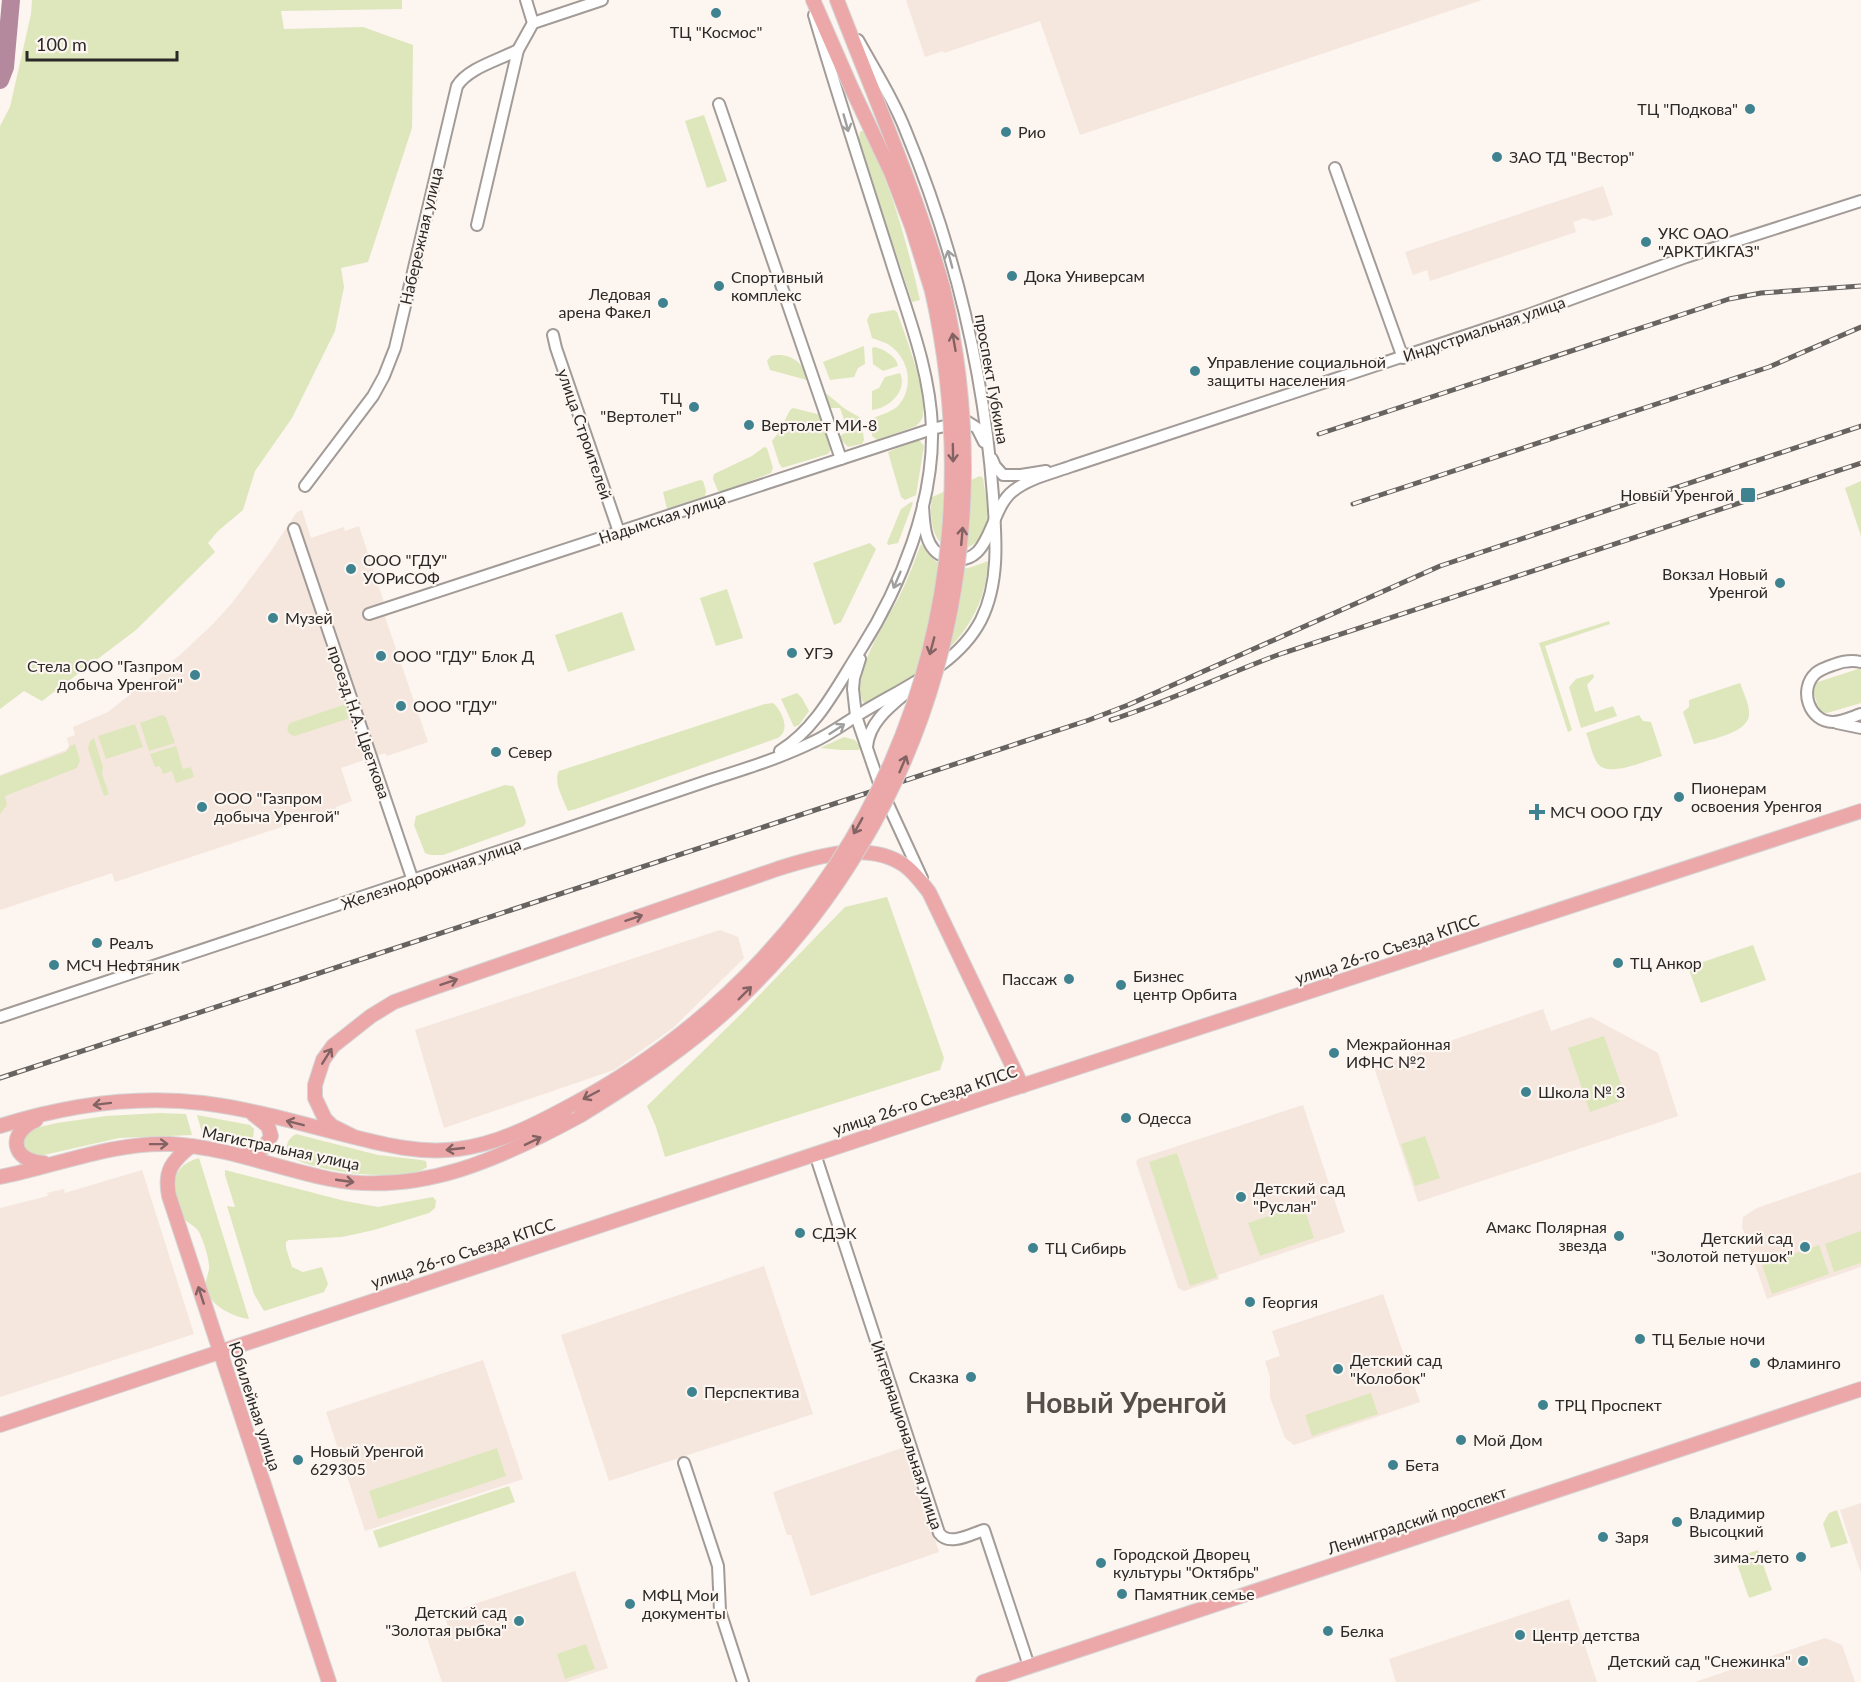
<svg xmlns="http://www.w3.org/2000/svg" width="1861" height="1682" font-family="Lato,sans-serif">
<rect width="100%" height="100%" fill="#fcf5f0"/>
<!-- built -->
<g fill="#f5e7de">
<path d="M906 0H1482L1080 135 1040 21 944 53 943 51 925 57Z"/>
<path d="M1603 186 1613 215 1593 221 1584 218 1573 222 1576 232 1430 281 1427 270 1413 275 1405 252Z"/>
<path d="M302 510 311 538 344 527 345 531 359 526 388 615 385 617 428 742 387 756 385 753 341 768 352 801 336 807V809L115 882 112 873 0 910V775L66 750 69 747 67 738 75 735 73 727 108 712 180 655 213 624 232 603 271 551 297 512Z"/>
<path d="M720 930 738 937 744 958 673 1028 614 1070 444 1128 415 1030Z"/>
<path d="M1543 1009 1551 1031 1591 1017 1658 1053 1678 1116 1418 1202 1374 1067Z"/>
<path d="M1303 1105 1345 1232 1218 1275 1219 1279 1184 1291 1178 1288 1136 1162 1138 1159Z"/>
<path d="M142 1170 194 1334 0 1397V1208L48 1196 47 1193 64 1189 65 1193Z"/>
<path d="M1861 1172V1267L1767 1299 1742 1227 1743 1217 1757 1208Z"/>
<path d="M764 1266 813 1414 609 1481 561 1335Z"/>
<path d="M1383 1294 1420 1402 1294 1445 1285 1438 1270 1397V1377L1265 1361 1280 1356 1272 1331Z"/>
<path d="M483 1360 523 1479 365 1531 326 1412Z"/>
<path d="M905 1447 939 1552 811 1596 791 1535H787L773 1492Z"/>
<path d="M1861 1503V1573L1840 1510Z"/>
<path d="M575 1571 608 1668 567 1682H442L426 1635 448 1627 444 1614Z"/>
<path d="M1569 1599 1597 1682H1396L1389 1659Z"/>
<path d="M1825 1638 1842 1645 1855 1682H1695Z"/>
</g>
<!-- green -->
<g fill="#dee7bb">
<path d="M32 0H402V9L281 11 284 29 363 27 413 45 412 128 368 262 341 268 344 287 335 331 292 418 255 471 243 510 218 531 208 543 215 552 136 630 42 701 24 691 0 709V126L10 107 31 14Z"/>
<path d="M704 115 727 181 707 188 685 121Z"/>
<path d="M864 130C891 184 907 243 920 300L912 302 859 139 860 132Z"/>
<path d="M894 310 897 312C906 338 926 388 923 414 923 419 920 422 916 426L877 440 872 436 871 419C880 415 889 413 897 407 914 390 910 362 893 348 887 342 879 341 872 338L867 320 870 314Z"/>
<path d="M864 346 865 364 858 368 854 377 830 380 823 362Z"/>
<path d="M875 347C885 350 896 356 898 366L883 371 873 364 872 348Z"/>
<path d="M776 355C792 354 805 364 807 380L770 370 767 361 771 356Z"/>
<path d="M900 373C908 391 889 408 872 410V391L879 388 885 377Z"/>
<path d="M827 394 845 409 861 418 864 440 862 444 848 447 840 439V436L848 431 840 408H829L825 396Z"/>
<path d="M793 408 821 415 832 448 828 454 782 468 779 463 772 441 779 432 790 410Z"/>
<path d="M916 441H920L924 446 916 495 905 500 901 497 888 452Z"/>
<path d="M764 447 767 448 773 468 771 473 724 491H718L713 479 714 474 752 456Z"/>
<path d="M980 476 983 478C985 494 990 513 985 529 980 547 954 557 940 542 930 531 930 510 932 497Z"/>
<path d="M700 480 703 481 706 491 705 496 667 509 663 492Z"/>
<path d="M1861 481V536L1845 488Z"/>
<path d="M911 502 913 503 898 543 888 545 887 543 901 509Z"/>
<path d="M870 543 876 549 841 622 834 625 813 563Z"/>
<path d="M921 544C926 549 931 558 937 562 956 574 970 568 988 561 985 634 927 674 867 704L863 702C850 672 889 618 902 591 909 576 915 560 921 544Z"/>
<path d="M727 589 743 638 716 646 700 598Z"/>
<path d="M622 612 635 650 568 672 555 635Z"/>
<path d="M1609 621 1610 624 1545 646 1572 730 1568 732 1539 643Z"/>
<path d="M1861 668V703L1827 713 1820 712 1813 691 1815 683Z"/>
<path d="M1593 674 1594 677 1587 685 1595 712 1613 706 1617 716 1581 728 1569 687 1576 679Z"/>
<path d="M1740 683C1743 692 1750 705 1749 715 1748 733 1709 740 1694 744L1683 712 1689 707V700Z"/>
<path d="M797 693 802 698 809 711 799 725 794 727 781 699Z"/>
<path d="M773 703C782 711 791 730 778 738L576 809 568 811 567 809C563 798 553 782 559 771L765 704Z"/>
<path d="M346 704H348L352 715 350 718 295 736C288 735 285 729 290 723Z"/>
<path d="M162 715 166 717 175 743 149 751 140 723Z"/>
<path d="M1639 715 1643 721 1651 722 1662 756C1647 760 1609 778 1598 764 1592 756 1590 742 1586 733Z"/>
<path d="M135 724 143 747 106 759 98 736Z"/>
<path d="M844 737 855 740 860 747 859 750H841L820 748Z"/>
<path d="M94 738 103 767 102 774 109 794 104 796 88 749 90 741Z"/>
<path d="M75 744 80 760 77 768 5 796 7 805 0 814V776L66 752 70 746Z"/>
<path d="M176 746 183 769 191 767 194 777 176 783 172 771 163 774 160 766 155 767 150 754Z"/>
<path d="M505 785 513 786 515 789 526 822 524 826 443 855H431L425 853 414 825 416 816Z"/>
<path d="M887 897 944 1058 940 1070 665 1157 656 1127 647 1106 740 1015 845 907Z"/>
<path d="M1753 945 1766 980 1701 1003 1688 967Z"/>
<path d="M1604 1036 1626 1099 1590 1112 1568 1048Z"/>
<path d="M160 1113 186 1114 192 1135 119 1138 35 1157 29 1156 22 1145 24 1136 35 1128 57 1123 106 1116Z"/>
<path d="M197 1115 250 1125 254 1129 253 1140 249 1143H242L203 1136Z"/>
<path d="M296 1134 378 1155 421 1160 426 1161 427 1167C407 1184 309 1172 288 1155 285 1146 287 1139 296 1134Z"/>
<path d="M1425 1136 1440 1178 1415 1186 1401 1144Z"/>
<path d="M1177 1153 1217 1277 1190 1286 1149 1162Z"/>
<path d="M199 1158 249 1319C232 1317 204 1303 206 1283 206 1277 210 1271 209 1265 208 1255 204 1243 200 1234 197 1226 188 1224 183 1218 181 1215 180 1209 179 1205 172 1182 173 1165 199 1158Z"/>
<path d="M225 1170 345 1201 378 1207 433 1197 436 1201 435 1208 429 1213 374 1230 342 1237 289 1240 286 1242V1248L292 1267 303 1272 322 1267 328 1284 324 1292 264 1311 254 1294 227 1206 235 1207 225 1175Z"/>
<path d="M1303 1204 1314 1238 1260 1256 1248 1223Z"/>
<path d="M1861 1231V1263L1834 1272 1825 1244Z"/>
<path d="M1819 1245 1829 1274 1772 1294 1762 1265Z"/>
<path d="M1371 1393 1378 1414 1312 1436 1305 1415Z"/>
<path d="M497 1448 506 1476 378 1519 369 1491Z"/>
<path d="M509 1486 515 1502 379 1548 373 1531Z"/>
<path d="M1837 1510 1848 1543 1831 1548 1823 1524 1829 1513Z"/>
<path d="M1758 1550 1772 1590 1749 1598 1735 1558Z"/>
<path d="M586 1644 595 1669 565 1679 557 1654Z"/>
</g>
<g fill="none" stroke-linecap="round" stroke-linejoin="round">
<!-- river -->
<path stroke="#b4889d" stroke-width="18" d="M0 80 5 67 11 0"/>
<!-- minor casing -->
<g stroke="#a29b97" stroke-width="14">
<g id="minor">
<path d="M533 23 602 0"/>
<path d="M719 104 841 459"/>
<path d="M1335 168 1403 358"/>
<path d="M477 225 518 50 533 23 526 0"/>
<path d="M553 335 556 348 619 532"/>
<path d="M992 459 995 466 1003 475H1021L1046 471"/>
<path d="M305 486 373 396 384 376 395 348 457 86C468 68 499 60 518 50"/>
<path d="M923 505C924 523 924 550 945 557 992 573 987 511 1013 491 1029 478 1053 473 1072 466L1525 316 1686 257 1861 201"/>
<path d="M294 529 413 881"/>
<path d="M369 614 932 429 966 421 977 428 984 442"/>
<path d="M860 659 854 678 853 689 856 716 881 789 922 878"/>
<path d="M1861 662C1851 660 1843 661 1833 665 1827 667 1821 669 1816 673 1798 689 1809 722 1833 722 1842 722 1852 717 1861 714"/>
<path d="M1837 723 1861 728"/>
<path d="M867 747C869 721 892 705 911 689"/>
<path d="M780 751C818 727 837 686 861 649 901 586 934 503 932 428 930 370 908 316 891 261 865 179 838 97 814 15"/>
<path d="M0 1017C184 956 368 896 551 834 604 816 657 798 710 780 745 769 780 758 813 742 831 734 846 722 863 712 904 687 958 665 981 620 1000 582 996 537 993 496 984 371 953 245 905 129 893 98 874 69 858 40"/>
<path d="M815 1154 939 1533C949 1547 971 1534 984 1530L1029 1666"/>
<path d="M684 1463 718 1566 720 1611 743 1682"/>
</g>
</g>
<!-- major casing -->
<g stroke="#d5d4d4" stroke-width="16">
<g id="major">
<path d="M813 0 851 87 891 172 912 227 932 291"/>
<path d="M837 0C874 96 915 189 943 288"/>
<path d="M36 1120C7 1133 11 1161 44 1163"/>
<path d="M0 1126C64 1106 135 1095 203 1103 252 1109 302 1124 350 1136 385 1145 421 1154 458 1149 497 1144 533 1126 568 1107"/>
<path d="M352 1136 332 1126 325 1119 315 1098V1085L323 1060 333 1046 371 1016 394 1002 427 990 777 869C815 857 868 840 904 865 914 872 921 882 929 892L1022 1086"/>
<path d="M191 1146C172 1161 164 1171 169 1196L329 1682"/>
<path d="M244 1155 264 1148 271 1136 268 1126 253 1114"/>
<path d="M0 1177C56 1166 112 1142 170 1144 226 1147 276 1168 330 1179 420 1197 504 1157 581 1115"/>
<path d="M0 1425 981 1099 1861 811"/>
<path d="M983 1682 1861 1389"/>
</g>
</g>
<!-- minor -->
<use href="#minor" stroke="#fff" stroke-width="10"/>
<!-- major -->
<use href="#major" stroke="#eca8a9" stroke-width="14"/>
<!-- rail casing -->
<g stroke="#666360" stroke-width="5">
<g id="rail">
<path d="M1319 434 1729 299 1761 293 1861 286"/>
<path d="M1353 504 1769 367 1861 327"/>
<path d="M1111 720C1170 701 1225 674 1283 653L1861 463"/>
<path d="M0 1078 1089 720 1128 705 1440 566 1861 426"/>
</g>
</g>
<!-- rail -->
<use href="#rail" stroke="#fcf5f0" stroke-width="3" stroke-dasharray="9" stroke-linecap="butt"/>
<!-- major-bridge casing -->
<g stroke="#d5d4d4" stroke-width="16" stroke-linecap="butt">
<g id="major-bridge">
<path d="M568 1107C870 947 1006 621 932 291"/>
<path d="M581 1115C636 1081 691 1045 738 1000 931 816 1004 546 943 288"/>
</g>
</g>
<!-- major-bridge -->
<use href="#major-bridge" stroke="#eca8a9" stroke-width="14"/>
</g>
<!-- one-way arrows -->
<defs><path id="oneway-shaft" d="M-6 0H5M1.5-3L5.5 0L1.5 3" fill="none" stroke-width="1.6" stroke-linecap="round" stroke-linejoin="round" transform="scale(1.5)"/></defs>
<g stroke="#a09f9e">
<use href="#oneway-shaft" transform="translate(846 123) rotate(74)"/>
<use href="#oneway-shaft" transform="translate(950 259) rotate(-105)"/>
<use href="#oneway-shaft" transform="translate(897 580) rotate(113)"/>
<use href="#oneway-shaft" transform="translate(837 729) rotate(-33)"/>
</g>
<g stroke="#826262">
<use href="#oneway-shaft" transform="translate(954 342) rotate(-100)"/>
<use href="#oneway-shaft" transform="translate(953 453) rotate(89)"/>
<use href="#oneway-shaft" transform="translate(962 536) rotate(-85)"/>
<use href="#oneway-shaft" transform="translate(932 646) rotate(105)"/>
<use href="#oneway-shaft" transform="translate(903 764) rotate(-67)"/>
<use href="#oneway-shaft" transform="translate(858 826) rotate(119)"/>
<use href="#oneway-shaft" transform="translate(634 918) rotate(-19)"/>
<use href="#oneway-shaft" transform="translate(449 982) rotate(-19)"/>
<use href="#oneway-shaft" transform="translate(745 993) rotate(-45)"/>
<use href="#oneway-shaft" transform="translate(327 1056) rotate(-58)"/>
<use href="#oneway-shaft" transform="translate(591 1095) rotate(152)"/>
<use href="#oneway-shaft" transform="translate(102 1104) rotate(173)"/>
<use href="#oneway-shaft" transform="translate(295 1123) rotate(-166)"/>
<use href="#oneway-shaft" transform="translate(533 1141) rotate(-26)"/>
<use href="#oneway-shaft" transform="translate(159 1144) rotate(-1)"/>
<use href="#oneway-shaft" transform="translate(455 1149) rotate(174)"/>
<use href="#oneway-shaft" transform="translate(345 1181) rotate(8)"/>
<use href="#oneway-shaft" transform="translate(201 1295) rotate(-108)"/>
</g>
<!-- markers -->
<g fill="#3f8391" stroke="#fcf5f0" stroke-width="2">
<circle cx="716" cy="13" r="6"/>
<circle cx="1750" cy="109" r="6"/>
<circle cx="1006" cy="132" r="6"/>
<circle cx="1497" cy="157" r="6"/>
<circle cx="1646" cy="242" r="6"/>
<circle cx="1012" cy="276" r="6"/>
<circle cx="719" cy="286" r="6"/>
<circle cx="663" cy="303" r="6"/>
<circle cx="1195" cy="371" r="6"/>
<circle cx="694" cy="407" r="6"/>
<circle cx="749" cy="425" r="6"/>
<rect x="1740" y="487" width="16" height="16" rx="3"/>
<circle cx="351" cy="569" r="6"/>
<circle cx="1780" cy="583" r="6"/>
<circle cx="273" cy="618" r="6"/>
<circle cx="792" cy="653" r="6"/>
<circle cx="381" cy="656" r="6"/>
<circle cx="195" cy="675" r="6"/>
<circle cx="401" cy="706" r="6"/>
<circle cx="496" cy="752" r="6"/>
<circle cx="1679" cy="797" r="6"/>
<circle cx="202" cy="807" r="6"/>
<path d="M1534 803h6v6h6v6h-6v6h-6v-6h-6v-6h6z"/>
<circle cx="97" cy="943" r="6"/>
<circle cx="1618" cy="963" r="6"/>
<circle cx="54" cy="965" r="6"/>
<circle cx="1069" cy="979" r="6"/>
<circle cx="1121" cy="985" r="6"/>
<circle cx="1334" cy="1053" r="6"/>
<circle cx="1526" cy="1092" r="6"/>
<circle cx="1126" cy="1118" r="6"/>
<circle cx="1241" cy="1197" r="6"/>
<circle cx="800" cy="1233" r="6"/>
<circle cx="1619" cy="1236" r="6"/>
<circle cx="1805" cy="1247" r="6"/>
<circle cx="1033" cy="1248" r="6"/>
<circle cx="1250" cy="1302" r="6"/>
<circle cx="1640" cy="1339" r="6"/>
<circle cx="1755" cy="1363" r="6"/>
<circle cx="1338" cy="1369" r="6"/>
<circle cx="971" cy="1377" r="6"/>
<circle cx="692" cy="1392" r="6"/>
<circle cx="1543" cy="1405" r="6"/>
<circle cx="1461" cy="1440" r="6"/>
<circle cx="298" cy="1460" r="6"/>
<circle cx="1393" cy="1465" r="6"/>
<circle cx="1677" cy="1522" r="6"/>
<circle cx="1603" cy="1537" r="6"/>
<circle cx="1801" cy="1557" r="6"/>
<circle cx="1101" cy="1563" r="6"/>
<circle cx="1122" cy="1594" r="6"/>
<circle cx="630" cy="1604" r="6"/>
<circle cx="519" cy="1621" r="6"/>
<circle cx="1328" cy="1631" r="6"/>
<circle cx="1520" cy="1635" r="6"/>
<circle cx="1803" cy="1661" r="6"/>
</g>
<g text-anchor="middle" stroke-width="4.5" stroke-linejoin="round" paint-order="stroke">
<!-- poi labels -->
<g font-size="16" fill="#2b2927" stroke="#fcf5f0" text-anchor="start">
<text x="716" y="38" text-anchor="middle">ТЦ "Космос"</text>
<text x="1738" y="115" text-anchor="end">ТЦ "Подкова"</text>
<text x="1018" y="138">Рио</text>
<text x="1509" y="163">ЗАО ТД "Вестор"</text>
<text x="1658" y="239">УКС ОАО<tspan x="1658" dy="18">"АРКТИКГАЗ"</tspan></text>
<text x="1024" y="282">Дока Универсам</text>
<text x="731" y="283">Спортивный<tspan x="731" dy="18">комплекс</tspan></text>
<text x="651" y="300" text-anchor="end">Ледовая<tspan x="651" dy="18">арена Факел</tspan></text>
<text x="1207" y="368">Управление социальной<tspan x="1207" dy="18">защиты населения</tspan></text>
<text x="682" y="404" text-anchor="end">ТЦ<tspan x="682" dy="18">"Вертолет"</tspan></text>
<text x="761" y="431">Вертолет МИ-8</text>
<text x="1734" y="501" text-anchor="end">Новый Уренгой</text>
<text x="363" y="566">ООО "ГДУ"<tspan x="363" dy="18">УОРиСОФ</tspan></text>
<text x="1768" y="580" text-anchor="end">Вокзал Новый<tspan x="1768" dy="18">Уренгой</tspan></text>
<text x="285" y="624">Музей</text>
<text x="804" y="659">УГЭ</text>
<text x="393" y="662">ООО "ГДУ" Блок Д</text>
<text x="183" y="672" text-anchor="end">Стела ООО "Газпром<tspan x="183" dy="18">добыча Уренгой"</tspan></text>
<text x="413" y="712">ООО "ГДУ"</text>
<text x="508" y="758">Север</text>
<text x="1691" y="794">Пионерам<tspan x="1691" dy="18">освоения Уренгоя</tspan></text>
<text x="214" y="804">ООО "Газпром<tspan x="214" dy="18">добыча Уренгой"</tspan></text>
<text x="1550" y="818">МСЧ ООО ГДУ</text>
<text x="109" y="949">Реалъ</text>
<text x="1630" y="969">ТЦ Анкор</text>
<text x="66" y="971">МСЧ Нефтяник</text>
<text x="1133" y="982">Бизнес<tspan x="1133" dy="18">центр Орбита</tspan></text>
<text x="1057" y="985" text-anchor="end">Пассаж</text>
<text x="1346" y="1050">Межрайонная<tspan x="1346" dy="18">ИФНС №2</tspan></text>
<text x="1538" y="1098">Школа № 3</text>
<text x="1138" y="1124">Одесса</text>
<text x="1253" y="1194">Детский сад<tspan x="1253" dy="18">"Руслан"</tspan></text>
<text x="1607" y="1233" text-anchor="end">Амакс Полярная<tspan x="1607" dy="18">звезда</tspan></text>
<text x="812" y="1239">СДЭК</text>
<text x="1793" y="1244" text-anchor="end">Детский сад<tspan x="1793" dy="18">"Золотой петушок"</tspan></text>
<text x="1045" y="1254">ТЦ Сибирь</text>
<text x="1262" y="1308">Георгия</text>
<text x="1652" y="1345">ТЦ Белые ночи</text>
<text x="1350" y="1366">Детский сад<tspan x="1350" dy="18">"Колобок"</tspan></text>
<text x="1767" y="1369">Фламинго</text>
<text x="959" y="1383" text-anchor="end">Сказка</text>
<text x="704" y="1398">Перспектива</text>
<text x="1555" y="1411">ТРЦ Проспект</text>
<text x="1473" y="1446">Мой Дом</text>
<text x="310" y="1457">Новый Уренгой<tspan x="310" dy="18">629305</tspan></text>
<text x="1405" y="1471">Бета</text>
<text x="1689" y="1519">Владимир<tspan x="1689" dy="18">Высоцкий</tspan></text>
<text x="1615" y="1543">Заря</text>
<text x="1113" y="1560">Городской Дворец<tspan x="1113" dy="18">культуры "Октябрь"</tspan></text>
<text x="1789" y="1563" text-anchor="end">зима-лето</text>
<text x="1134" y="1600">Памятник семье</text>
<text x="642" y="1601">МФЦ Мои<tspan x="642" dy="18">документы</tspan></text>
<text x="507" y="1618" text-anchor="end">Детский сад<tspan x="507" dy="18">"Золотая рыбка"</tspan></text>
<text x="1340" y="1637">Белка</text>
<text x="1532" y="1641">Центр детства</text>
<text x="1791" y="1667" text-anchor="end">Детский сад "Снежинка"</text>
</g>
<!-- street labels -->
<g font-size="16" fill="#2b2927" stroke="#fcf5f0">
<text transform="translate(421 236) rotate(-77)" y="6">Набережная улица</text>
<text transform="translate(1484 329) rotate(-19)" y="6">Индустриальная улица</text>
<text transform="translate(992 379) rotate(80)" y="6">проспект Губкина</text>
<text transform="translate(585 434) rotate(71)" y="6">улица Строителей</text>
<text transform="translate(662 518) rotate(-18)" y="6">Надымская улица</text>
<text transform="translate(359 722) rotate(71)" y="6">проезд Н.А. Цветкова</text>
<text transform="translate(431 874) rotate(-19)" y="6">Железнодорожная улица</text>
<text transform="translate(1387 949) rotate(-18)" y="6">улица 26-го Съезда КПСС</text>
<text transform="translate(925 1100) rotate(-18)" y="6">улица 26-го Съезда КПСС</text>
<text transform="translate(281 1148) rotate(12)" y="6">Магистральная улица</text>
<text transform="translate(463 1253) rotate(-18)" y="6">улица 26-го Съезда КПСС</text>
<text transform="translate(255 1406) rotate(72)" y="6">Юбилейная улица</text>
<text transform="translate(907 1435) rotate(72)" y="6">Интернациональная улица</text>
<text transform="translate(1417 1520) rotate(-18)" y="6">Ленинградский проспект</text>
</g>
<!-- town labels -->
<g font-size="28" font-weight="bold" fill="#554e4b" stroke="#fcf5f0">
<text x="1126" y="1413">Новый Уренгой</text>
</g>
</g>
<!-- scale -->
<path d="M27 51v9h150v-9" fill="none" stroke="#2b2927" stroke-width="3"/>
<text x="36" y="51" font-size="18" fill="#2b2927" stroke="#fcf5f0" stroke-width="4.5" paint-order="stroke">100 m</text>
</svg>
